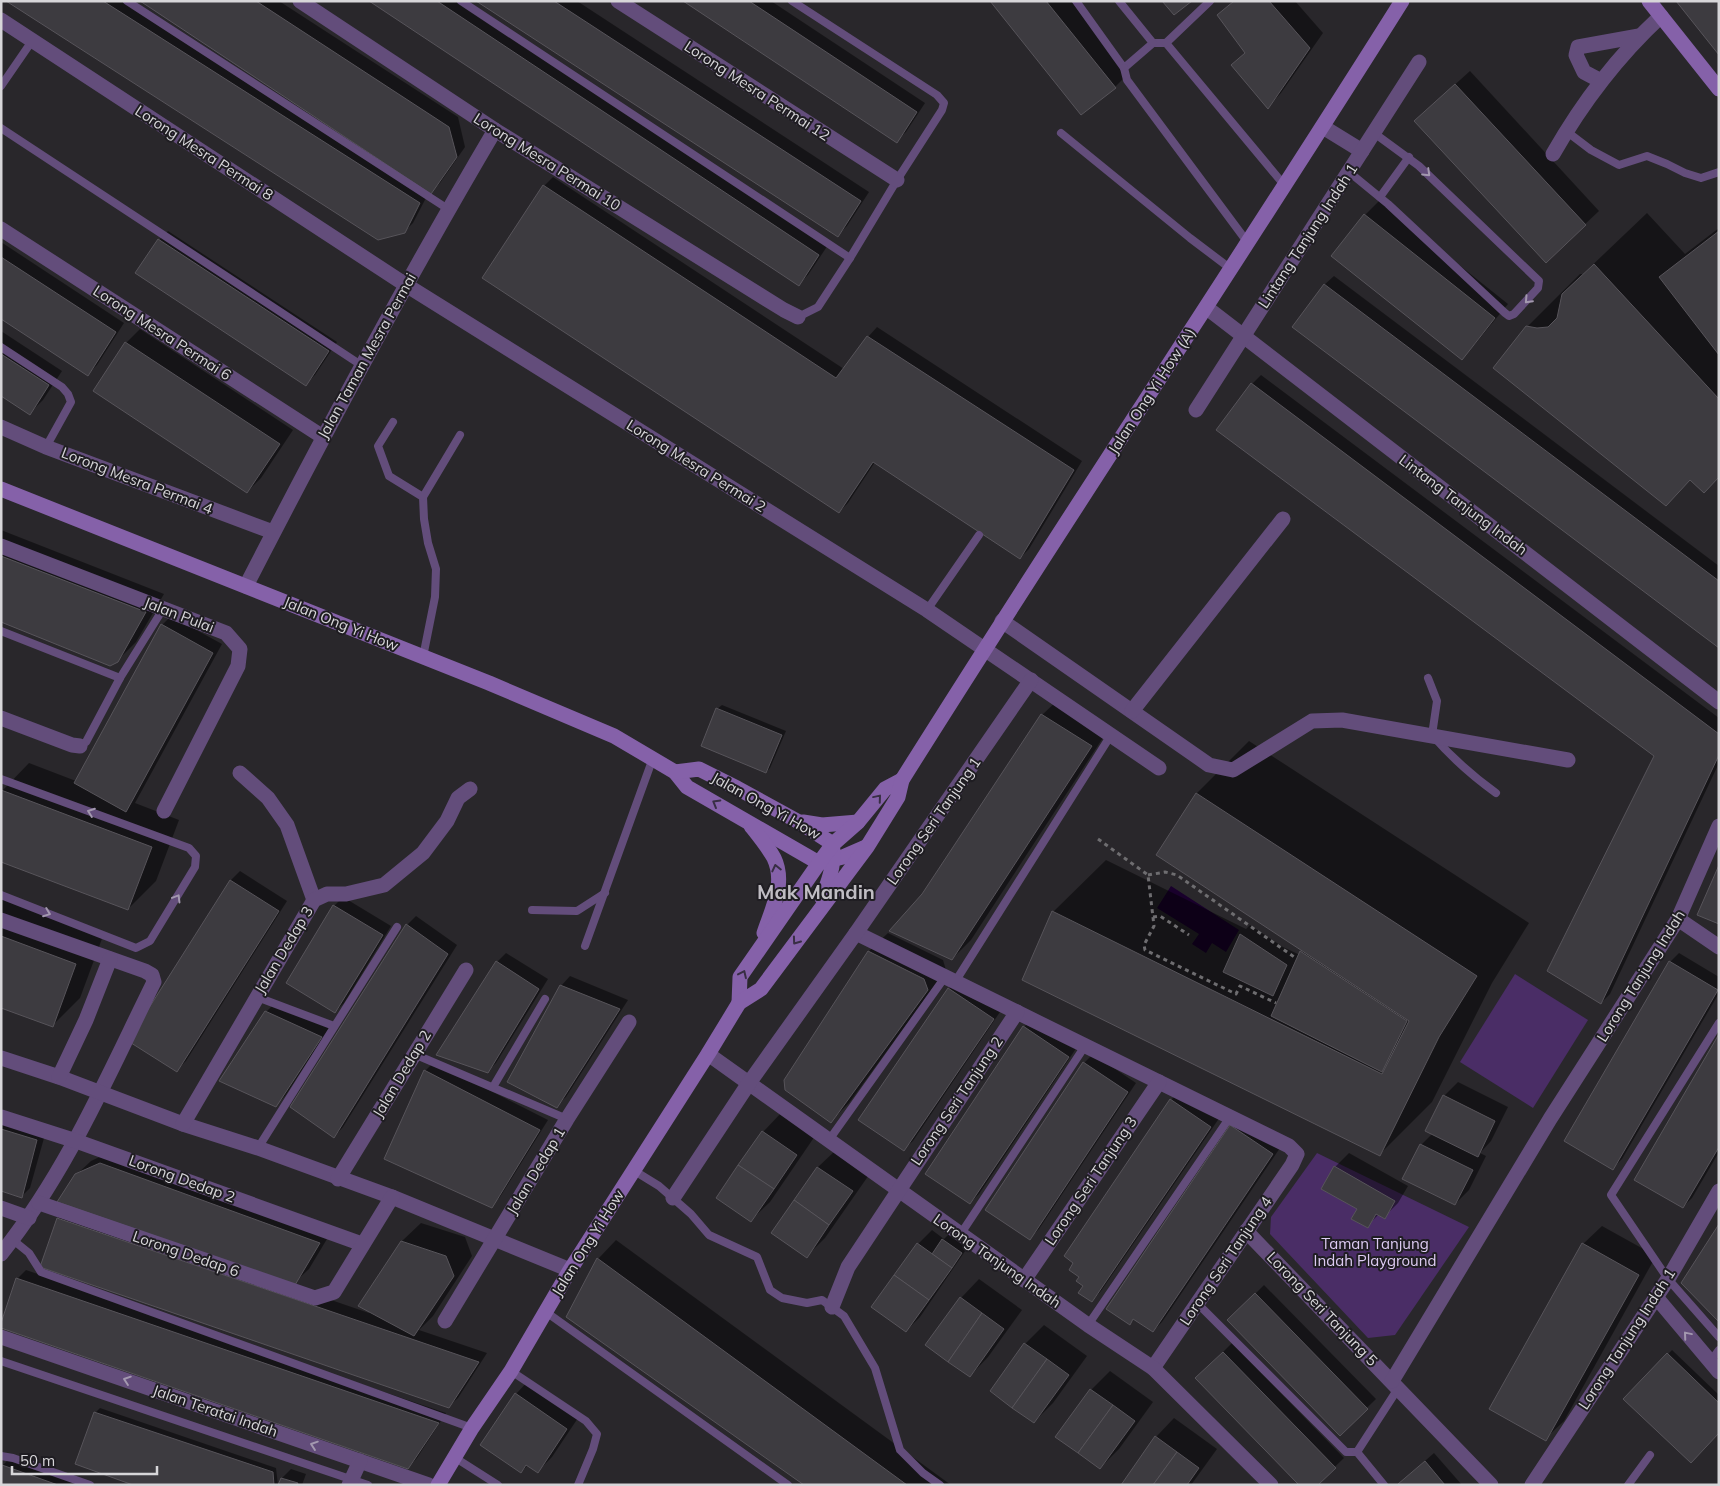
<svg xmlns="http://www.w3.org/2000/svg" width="1720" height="1486" font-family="Mulish,sans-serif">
<rect width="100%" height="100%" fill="#29272b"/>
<!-- green -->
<g fill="#4a2d66">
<path d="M1515 974 1588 1020 1533 1108 1460 1062Z"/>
<path d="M1317 1153 1469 1227 1395 1335 1368 1338 1270 1234 1271 1217Z"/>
</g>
<!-- water -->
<path fill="#19002c" d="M1171 886 1239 930 1226 952 1212 943 1206 953 1192 944 1199 934 1157 908Z"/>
<!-- shadow -->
<g fill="#0007">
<path d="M9 1H126L428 194 413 223 404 232Z"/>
<path d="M143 1H279L458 117 465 147 440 183 431 192Z"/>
<path d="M371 1H460L828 245 808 275 799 284Z"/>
<path d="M478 1H577L869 192 847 226 838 235Z"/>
<path d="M685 1H771L925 103 906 132 896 141Z"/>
<path d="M992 1H1071L1129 73 1115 87Z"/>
<path d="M1233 1H1295L1323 33 1281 93 1268 107 1232 65 1246 52 1219 15Z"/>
<path d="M1470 71 1599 211 1546 261 1430 107Z"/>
<path d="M553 177 844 369 868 337 877 327 1082 461 1029 549 1020 558 875 462 848 503 839 512 544 186Z"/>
<path d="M1379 201 1508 304 1475 344 1461 358 1333 255 1365 215Z"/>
<path d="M1647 213 1685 254 1719 228V477L1691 479 1666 504 1527 327 1580 274H1583Z"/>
<path d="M168 231 337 342 315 375 306 384 159 240Z"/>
<path d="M1 242 124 323 97 365 88 374 1 317Z"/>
<path d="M1334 276 1719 566V646L1324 285Z"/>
<path d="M140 329 293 430 261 478 247 492 126 343Z"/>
<path d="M1 331 62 371 43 400 30 413 1 395Z"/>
<path d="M1261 375 1719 718V763L1610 994 1601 1003 1656 756 1218 430 1252 384Z"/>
<path d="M1 530 164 594 136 642 117 661 1 621Z"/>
<path d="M171 616 222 644 135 803 179 820 156 881 128 909 2 791 29 763 76 781 162 625Z"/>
<path d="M1061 697 1110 727 971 940 952 959 923 895 1042 715Z"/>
<path d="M722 705 786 731 770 768 766 772 717 709Z"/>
<path d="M1249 741 1529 923 1492 983 1432 1102 1380 1154 1053 912 1106 860 1246 929 1250 925 1283 947 1300 955 1303 950 1158 854 1197 793Z"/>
<path d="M240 871 287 901 186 1061 177 1070 130 1040 231 880Z"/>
<path d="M343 897 391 926 344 1003 335 1012 334 906Z"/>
<path d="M1 898 103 936 80 998 52 1026 1 1006Z"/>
<path d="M416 916 457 945 343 1127 334 1137 407 925Z"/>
<path d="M888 933 943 960 946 970 849 1103 831 1121 786 1081 869 951Z"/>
<path d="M506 953 548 979 496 1063 487 1072 497 962Z"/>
<path d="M1679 953 1719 977V993L1622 1159 1613 1168 1670 962Z"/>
<path d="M570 976 628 1000 566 1097 556 1106 561 986Z"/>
<path d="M958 979 1002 1009 913 1141 903 1150 860 1120 949 988Z"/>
<path d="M275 1003 330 1027 285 1096 276 1105 266 1012Z"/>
<path d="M1033 1018 1077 1047 979 1194 970 1203 1024 1027Z"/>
<path d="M1719 1037V1152L1692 1198 1683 1207Z"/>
<path d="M1093 1054 1136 1083 1039 1229 1030 1238 1084 1063Z"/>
<path d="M434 1062 548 1120 500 1197 491 1206 425 1071Z"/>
<path d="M1458 1082 1508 1107 1491 1141 1480 1153 1486 1156 1469 1190 1455 1204 1421 1145 1433 1133 1444 1096Z"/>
<path d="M1180 1091 1220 1117 1101 1291 1092 1301 1084 1286 1171 1100Z"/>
<path d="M781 1113 815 1136 770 1202 751 1220 763 1132Z"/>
<path d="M1 1117 46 1131 30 1188 21 1197 2 1190 1 1191Z"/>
<path d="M1231 1126 1282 1145 1162 1322 1153 1331 1134 1319 1130 1323Z"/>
<path d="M837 1149 871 1172 825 1238 807 1256 773 1233 818 1167Z"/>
<path d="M114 1150 333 1229 309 1269 294 1283 76 1175 91 1161Z"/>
<path d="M1349 1153 1408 1186 1398 1203 1384 1217 1379 1214 1367 1226 1359 1209 1323 1188 1335 1167Z"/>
<path d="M67 1209 369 1313 402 1241 421 1223 465 1237 472 1256 433 1316 419 1330 487 1353 458 1398 448 1407 42 1266 58 1218Z"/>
<path d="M1602 1226 1656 1256 1564 1421 1545 1439 1583 1244Z"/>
<path d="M932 1230 944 1239 952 1231 970 1244 920 1317 906 1331 918 1244Z"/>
<path d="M616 1240 951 1485H806L568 1316 598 1259Z"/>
<path d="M26 1270 446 1413 417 1458 408 1468 17 1279Z"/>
<path d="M979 1279 1022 1310 988 1357 970 1376 961 1298Z"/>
<path d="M1264 1285 1376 1399 1340 1434 1229 1320Z"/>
<path d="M1044 1325 1087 1356 1053 1403 1034 1422 991 1391 1025 1344Z"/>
<path d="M1232 1343 1344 1458 1316 1485 1197 1378Z"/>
<path d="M1672 1350 1719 1395V1432L1625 1399Z"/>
<path d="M1110 1371 1153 1402 1119 1449 1100 1468 1091 1390Z"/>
<path d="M529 1380 580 1415 552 1457 538 1471 528 1465 521 1472 516 1394Z"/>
<path d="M100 1408 276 1468 278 1485H137L95 1413Z"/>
<path d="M1174 1418 1217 1449 1191 1485 1122 1484 1156 1437Z"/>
<path d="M1434 1453 1462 1485H1401L1409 1475Z"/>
<path d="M12 1456 93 1485H1L3 1465Z"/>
<path d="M291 1469 306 1474 302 1485H280L282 1478Z"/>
</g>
<!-- building -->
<g fill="#3d3b40" stroke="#57545a">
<path d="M6 1H103L420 203 405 233 378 240Z"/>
<path d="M140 1H256L449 127 457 157 431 194Z"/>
<path d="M369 1H437L819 255 799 286Z"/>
<path d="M476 1H554L861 201 838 237Z"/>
<path d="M683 1H749L917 112 897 143Z"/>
<path d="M990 1H1046L1116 88 1081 115Z"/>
<path d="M1162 1H1192L1174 15Z"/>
<path d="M1234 1H1269L1310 48 1268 109 1231 65 1245 53 1217 15Z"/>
<path d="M1676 1H1719V55Z"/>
<path d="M1455 84 1586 225 1546 263 1414 121Z"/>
<path d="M543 185 836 378 867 336 1074 470 1020 559 873 462 839 513 482 278Z"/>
<path d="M1364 214 1495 318 1462 360 1331 256Z"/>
<path d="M1719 231V355L1659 277Z"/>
<path d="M158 239 329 351 306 386 135 273Z"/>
<path d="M1 257 116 332 88 376 1 319Z"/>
<path d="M1594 264 1719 399V477L1704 493 1690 480 1666 506 1493 368 1526 326 1537 328 1548 327 1557 318 1562 294Z"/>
<path d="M1324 284 1719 581V648L1292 327Z"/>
<path d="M125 342 280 444 247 493 93 391Z"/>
<path d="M1 354 49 385 30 415 1 396Z"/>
<path d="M1251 383 1719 734V755L1601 1004 1547 971 1654 756 1216 430Z"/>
<path d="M1 556 146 612 118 662 110 666 1 622Z"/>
<path d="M161 624 213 653 126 812 74 783Z"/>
<path d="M716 708 782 735 766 773 701 746Z"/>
<path d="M1041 714 1092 746 952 960 889 931 922 894Z"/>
<path d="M1 790 152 847 128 910 1 862Z"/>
<path d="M1196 793 1477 976 1439 1037 1380 1156 1022 980 1052 911 1382 1074 1409 1021 1156 855Z"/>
<path d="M1719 865V924L1697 915Z"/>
<path d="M230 880 279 911 177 1072 128 1041Z"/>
<path d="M333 905 383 935 335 1013 286 983Z"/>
<path d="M406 924 448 954 334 1138 290 1107Z"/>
<path d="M1240 934 1287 965 1273 996 1223 972Z"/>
<path d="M1 936 76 964 53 1027 1 1008Z"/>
<path d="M868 951 924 979 928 990 831 1123 785 1090 784 1080Z"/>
<path d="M1300 951 1407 1021 1382 1072 1271 1016Z"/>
<path d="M496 961 539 989 488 1073 436 1055Z"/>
<path d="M1669 961 1718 990 1613 1170 1564 1141Z"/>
<path d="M560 985 620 1009 557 1108 507 1082Z"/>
<path d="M948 988 994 1019 904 1151 858 1120Z"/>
<path d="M265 1011 322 1037 276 1107 219 1081Z"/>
<path d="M1023 1026 1069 1057 970 1204 925 1174Z"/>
<path d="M1719 1034V1147L1683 1208 1634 1180Z"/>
<path d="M1083 1062 1128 1092 1030 1240 985 1210Z"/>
<path d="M424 1070 540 1130 492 1208 384 1159Z"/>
<path d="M1443 1095 1495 1121 1478 1157 1425 1131Z"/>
<path d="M1170 1099 1211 1127 1092 1302 1078 1293 1083 1286 1076 1281 1079 1277 1069 1270 1073 1263 1064 1256Z"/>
<path d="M1230 1125 1273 1154 1153 1332 1133 1319 1130 1325 1106 1309Z"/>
<path d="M1 1129 37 1140 22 1198 1 1191Z"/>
<path d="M762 1131 797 1155 774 1189 738 1165Z"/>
<path d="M1420 1144 1473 1170 1455 1205 1402 1179Z"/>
<path d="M100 1163 320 1243 295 1285 57 1202 75 1174Z"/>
<path d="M738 1165 774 1189 751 1222 716 1198Z"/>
<path d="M1334 1166 1395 1201 1385 1219 1376 1214 1368 1228 1351 1219 1357 1209 1321 1189Z"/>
<path d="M817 1167 853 1191 829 1225 794 1200Z"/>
<path d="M794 1200 829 1225 807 1258 771 1233Z"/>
<path d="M57 1218 479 1362 449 1408 40 1267Z"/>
<path d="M1719 1224V1322L1681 1283Z"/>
<path d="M942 1239 962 1253 952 1268 932 1254Z"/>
<path d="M401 1241 446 1256 454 1276 414 1336 358 1306Z"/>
<path d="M917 1243 952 1268 929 1300 894 1275Z"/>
<path d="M1582 1243 1639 1275 1546 1441 1489 1409Z"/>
<path d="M597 1258 907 1485H804L566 1317Z"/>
<path d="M894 1275 929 1300 906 1332 871 1307Z"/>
<path d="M16 1278 439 1423 408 1469 1 1328V1323Z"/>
<path d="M1255 1293 1368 1409 1340 1436 1227 1320Z"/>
<path d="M960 1297 982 1313 948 1362 925 1345Z"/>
<path d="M982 1313 1004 1329 970 1377 948 1362Z"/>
<path d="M1024 1343 1047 1359 1012 1408 990 1391Z"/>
<path d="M1223 1352 1336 1468 1318 1485H1299L1195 1378Z"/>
<path d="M1667 1353 1719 1403V1433L1691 1463 1623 1399Z"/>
<path d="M1047 1359 1069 1375 1034 1423 1012 1408Z"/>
<path d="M1090 1389 1113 1405 1078 1453 1055 1437Z"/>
<path d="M515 1393 567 1429 538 1473 526 1465 521 1473 480 1445Z"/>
<path d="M1113 1405 1135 1421 1100 1469 1078 1453Z"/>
<path d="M94 1412 273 1472 274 1485H133L75 1464Z"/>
<path d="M1155 1436 1177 1452 1153 1485H1121Z"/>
<path d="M1177 1452 1199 1468 1187 1485H1153Z"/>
<path d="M1425 1461 1445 1485H1399L1398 1484Z"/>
<path d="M2 1465 58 1485H1Z"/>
<path d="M281 1478 298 1483 297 1485H278Z"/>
</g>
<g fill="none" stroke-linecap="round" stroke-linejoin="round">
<!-- path -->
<g stroke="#6e6d70" stroke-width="3" stroke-dasharray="4 4" stroke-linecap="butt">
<path d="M1098 839 1148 875 1154 926 1144 945 1145 950 1236 994 1240 986 1276 1003"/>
<path d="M1148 875 1165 872 1177 875 1297 959"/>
<path d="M1153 917 1160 916 1189 935"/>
</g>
<!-- lane -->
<g stroke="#634d7b" stroke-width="8">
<path d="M127 1 448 209"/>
<path d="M461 1 850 258"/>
<path d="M792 1 937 95 944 103 942 110 897 180 850 258 818 307 798 317"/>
<path d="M1076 1 1124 68 1153 43H1166L1285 186"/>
<path d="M1119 1 1153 43"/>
<path d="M1166 43 1210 1"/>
<path d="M1124 68 1127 80 1248 243"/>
<path d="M1 86 32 41"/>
<path d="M1 128 361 365"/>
<path d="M1566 131 1591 150 1619 165 1647 156 1667 164 1685 173 1701 178 1719 172"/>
<path d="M1061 133 1190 238 1231 269"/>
<path d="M1349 172 1388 204 1505 313 1509 316 1514 314 1538 288 1539 281 1419 166 1374 133"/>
<path d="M1380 197 1409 157"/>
<path d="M1 347 62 387 68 394 71 402 46 447"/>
<path d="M393 422 378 446 389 476 423 497 424 519 428 543 436 569 435 597 423 657"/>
<path d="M423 497 460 435"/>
<path d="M927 610 979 535"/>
<path d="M1 631 120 678"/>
<path d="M1428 678 1437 701 1432 735C1452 758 1471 775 1496 793"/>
<path d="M80 746 86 742 120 678 163 609"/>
<path d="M1 779 189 848 196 856 195 867 150 941 136 948 1 895"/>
<path d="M532 910 577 911 605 893"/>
<path d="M585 946 653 758"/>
<path d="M955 982 1111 735"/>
<path d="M257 997 334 1026"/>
<path d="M1719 1023 1611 1195 1668 1279 1719 1337"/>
<path d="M414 1054 567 1119"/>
<path d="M493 1087 545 999"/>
<path d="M829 1140 945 977"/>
<path d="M258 1148 397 927"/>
<path d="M633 1170 659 1186 691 1214 709 1235 757 1257 770 1290 782 1298 807 1303 822 1300 844 1316 875 1368 900 1450 923 1473 940 1485"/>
<path d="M960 1235 1085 1046"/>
<path d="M13 1240 29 1253 41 1272 472 1428"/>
<path d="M1197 1303 1346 1452H1357"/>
<path d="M546 1312 788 1485"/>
<path d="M1088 1325 1230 1117"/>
<path d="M1 1361 368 1485"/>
<path d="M1710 1362 1719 1350"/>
<path d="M511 1371 586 1421 597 1434 593 1449 578 1485"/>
<path d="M1357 1452 1399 1387"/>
<path d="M1357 1452 1384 1485"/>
<path d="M1 1456 13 1458 90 1485"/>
<path d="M454 1457 498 1485"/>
<path d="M1628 1485 1650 1455"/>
</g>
<!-- street -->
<g stroke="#634d7b" stroke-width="15">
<path d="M300 1 495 130 784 310 798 317"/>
<path d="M618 1 897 180"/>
<path d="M1 20 406 285 927 610 1159 768"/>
<path d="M1601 81 1584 72 1576 55 1578 47 1639 36"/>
<path d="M1323 127 1362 151"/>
<path d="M1553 154C1582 103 1618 56 1661 16"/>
<path d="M1 229 323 437"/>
<path d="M1207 308 1719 702"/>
<path d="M1196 410 1419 62"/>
<path d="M1 427 46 447 273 532"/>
<path d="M1 546 226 633 240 649 238 666 164 811"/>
<path d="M246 586C325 432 407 279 495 130"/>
<path d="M1002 621 1209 765 1233 770 1312 721 1342 720 1568 760"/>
<path d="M1132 711 1283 519"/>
<path d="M1 718 72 745 80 746"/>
<path d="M240 773 268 798 287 825 314 900"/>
<path d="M1678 919 1719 947"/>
<path d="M1 920 145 971 152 975 154 982C108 1075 67 1172 1 1254"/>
<path d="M856 933 1289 1146 1297 1154 1292 1165 1153 1368"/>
<path d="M708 1054 1088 1325 1153 1368 1271 1485"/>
<path d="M1 1058 59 1077 183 1124 258 1148 392 1197 570 1270"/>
<path d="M59 1077 86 1020 110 959"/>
<path d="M1 1117 76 1141 362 1244"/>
<path d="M183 1124 314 900 327 894H346L384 885 423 853 447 821 458 798 470 789"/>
<path d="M338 1179 466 970"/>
<path d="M673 1198 749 1083 856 933 1031 680"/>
<path d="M39 1203 315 1298 334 1292 392 1197"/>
<path d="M1 1208 29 1218"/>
<path d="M1246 1231 1491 1485"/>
<path d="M1024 1280 1159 1082"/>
<path d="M1656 1297 1719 1372"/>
<path d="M832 1307 848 1267 1017 1012"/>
<path d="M445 1321 567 1119 629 1022"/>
<path d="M1 1337 429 1485"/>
<path d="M1392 1381 1550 1119 1678 919 1719 826"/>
<path d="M349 1485 360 1461"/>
<path d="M1532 1485 1668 1279 1719 1191"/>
</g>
<!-- secondary -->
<g stroke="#8561a9" stroke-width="15">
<path d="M1649 1 1719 89"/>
<path d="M1 489 489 683 614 736 675 772 687 787 819 863 843 857 866 847"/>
<path d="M675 772 699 769 737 788 799 822 833 844"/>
<path d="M803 822 822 825 858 822"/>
<path d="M751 826C759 836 768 847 774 858 786 883 772 909 764 933"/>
<path d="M822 898C828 883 834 867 833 850"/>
<path d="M739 1003 740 977 819 863 833 844 858 822 885 789 902 780"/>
<path d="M438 1485 472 1428 511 1371 570 1270 708 1054 739 1003 761 989 867 847 898 797 902 780C1066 518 1238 262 1402 1"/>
</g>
</g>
<!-- one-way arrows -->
<defs><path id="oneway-chevron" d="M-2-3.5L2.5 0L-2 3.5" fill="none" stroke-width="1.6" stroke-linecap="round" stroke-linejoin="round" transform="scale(1.25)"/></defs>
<g stroke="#a398af">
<use href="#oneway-chevron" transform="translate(1427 173) rotate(44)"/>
<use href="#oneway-chevron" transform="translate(1528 300) rotate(133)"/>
<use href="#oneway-chevron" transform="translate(91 812) rotate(-160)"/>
<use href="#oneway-chevron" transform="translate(177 898) rotate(-59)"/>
<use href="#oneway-chevron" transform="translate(47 913) rotate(21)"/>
<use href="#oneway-chevron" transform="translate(1687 1335) rotate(-130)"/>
<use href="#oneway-chevron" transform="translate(127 1380) rotate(-161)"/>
<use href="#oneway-chevron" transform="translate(314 1445) rotate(-161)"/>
</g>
<g stroke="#382e44">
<use href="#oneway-chevron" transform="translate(878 798) rotate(-50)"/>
<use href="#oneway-chevron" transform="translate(716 803) rotate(-150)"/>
<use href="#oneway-chevron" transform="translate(776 868) rotate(-103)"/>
<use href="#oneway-chevron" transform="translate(796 941) rotate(126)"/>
<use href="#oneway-chevron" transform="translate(743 974) rotate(-65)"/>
</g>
<g text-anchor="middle" stroke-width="4" stroke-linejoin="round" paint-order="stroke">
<!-- street labels -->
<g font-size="15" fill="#d7d6d9" stroke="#1f1d22">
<text transform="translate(757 91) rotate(33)" y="5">Lorong Mesra Permai 12</text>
<text transform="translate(204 153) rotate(33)" y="5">Lorong Mesra Permai 8</text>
<text transform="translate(547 162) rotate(32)" y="5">Lorong Mesra Permai 10</text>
<text transform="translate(1308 236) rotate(-57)" y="5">Lintang Tanjung Indah 1</text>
<text transform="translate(162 333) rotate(33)" y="5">Lorong Mesra Permai 6</text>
<text transform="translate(367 356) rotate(-61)" y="5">Jalan Taman Mesra Permai</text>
<text transform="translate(1152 391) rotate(-57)" y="5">Jalan Ong Yi How (A)</text>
<text transform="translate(696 466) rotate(32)" y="5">Lorong Mesra Permai 2</text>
<text transform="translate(137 481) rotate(21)" y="5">Lorong Mesra Permai 4</text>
<text transform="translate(1463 505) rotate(37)" y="5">Lintang Tanjung Indah</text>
<text transform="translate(179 615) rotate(21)" y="5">Jalan Pulai</text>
<text transform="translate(341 624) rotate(22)" y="5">Jalan Ong Yi How</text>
<text transform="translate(766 806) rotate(29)" y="5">Jalan Ong Yi How</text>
<text transform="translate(934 821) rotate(-55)" y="5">Lorong Seri Tanjung 1</text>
<text transform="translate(284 950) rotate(-59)" y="5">Jalan Dedap 3</text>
<text transform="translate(1641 976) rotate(-58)" y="5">Lorong Tanjung Indah</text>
<text transform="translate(402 1074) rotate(-59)" y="5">Jalan Dedap 2</text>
<text transform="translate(957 1101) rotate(-56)" y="5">Lorong Seri Tanjung 2</text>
<text transform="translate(536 1171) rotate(-59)" y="5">Jalan Dedap 1</text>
<text transform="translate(182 1179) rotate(20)" y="5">Lorong Dedap 2</text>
<text transform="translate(1091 1181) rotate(-56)" y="5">Lorong Seri Tanjung 3</text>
<text transform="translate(588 1243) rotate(-58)" y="5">Jalan Ong Yi How</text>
<text transform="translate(186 1254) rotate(19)" y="5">Lorong Dedap 6</text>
<text transform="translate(997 1261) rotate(35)" y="5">Lorong Tanjung Indah</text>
<text transform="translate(1226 1261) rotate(-56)" y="5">Lorong Seri Tanjung 4</text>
<text transform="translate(1322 1309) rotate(46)" y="5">Lorong Seri Tanjung 5</text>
<text transform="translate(1627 1339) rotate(-57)" y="5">Lorong Tanjung Indah 1</text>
<text transform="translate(215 1411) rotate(19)" y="5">Jalan Teratai Indah</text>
</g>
<!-- park labels -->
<g font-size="15" fill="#ddcbf2" stroke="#1f1d22">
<text x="1375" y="1249">Taman Tanjung<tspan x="1375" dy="17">Indah Playground</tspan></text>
</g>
<!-- district labels -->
<g font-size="20" font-weight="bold" fill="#c0bdc3" stroke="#1f1d22">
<text x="816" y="899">Mak Mandin</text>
</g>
</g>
<!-- border -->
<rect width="1720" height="1486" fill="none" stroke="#d7d6d9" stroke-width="5"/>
<!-- scale -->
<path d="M12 1466v8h145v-8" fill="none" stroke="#d7d6d9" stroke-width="2.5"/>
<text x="20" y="1466" font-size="15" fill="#d7d6d9" stroke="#1f1d22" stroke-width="4" paint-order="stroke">50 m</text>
</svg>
